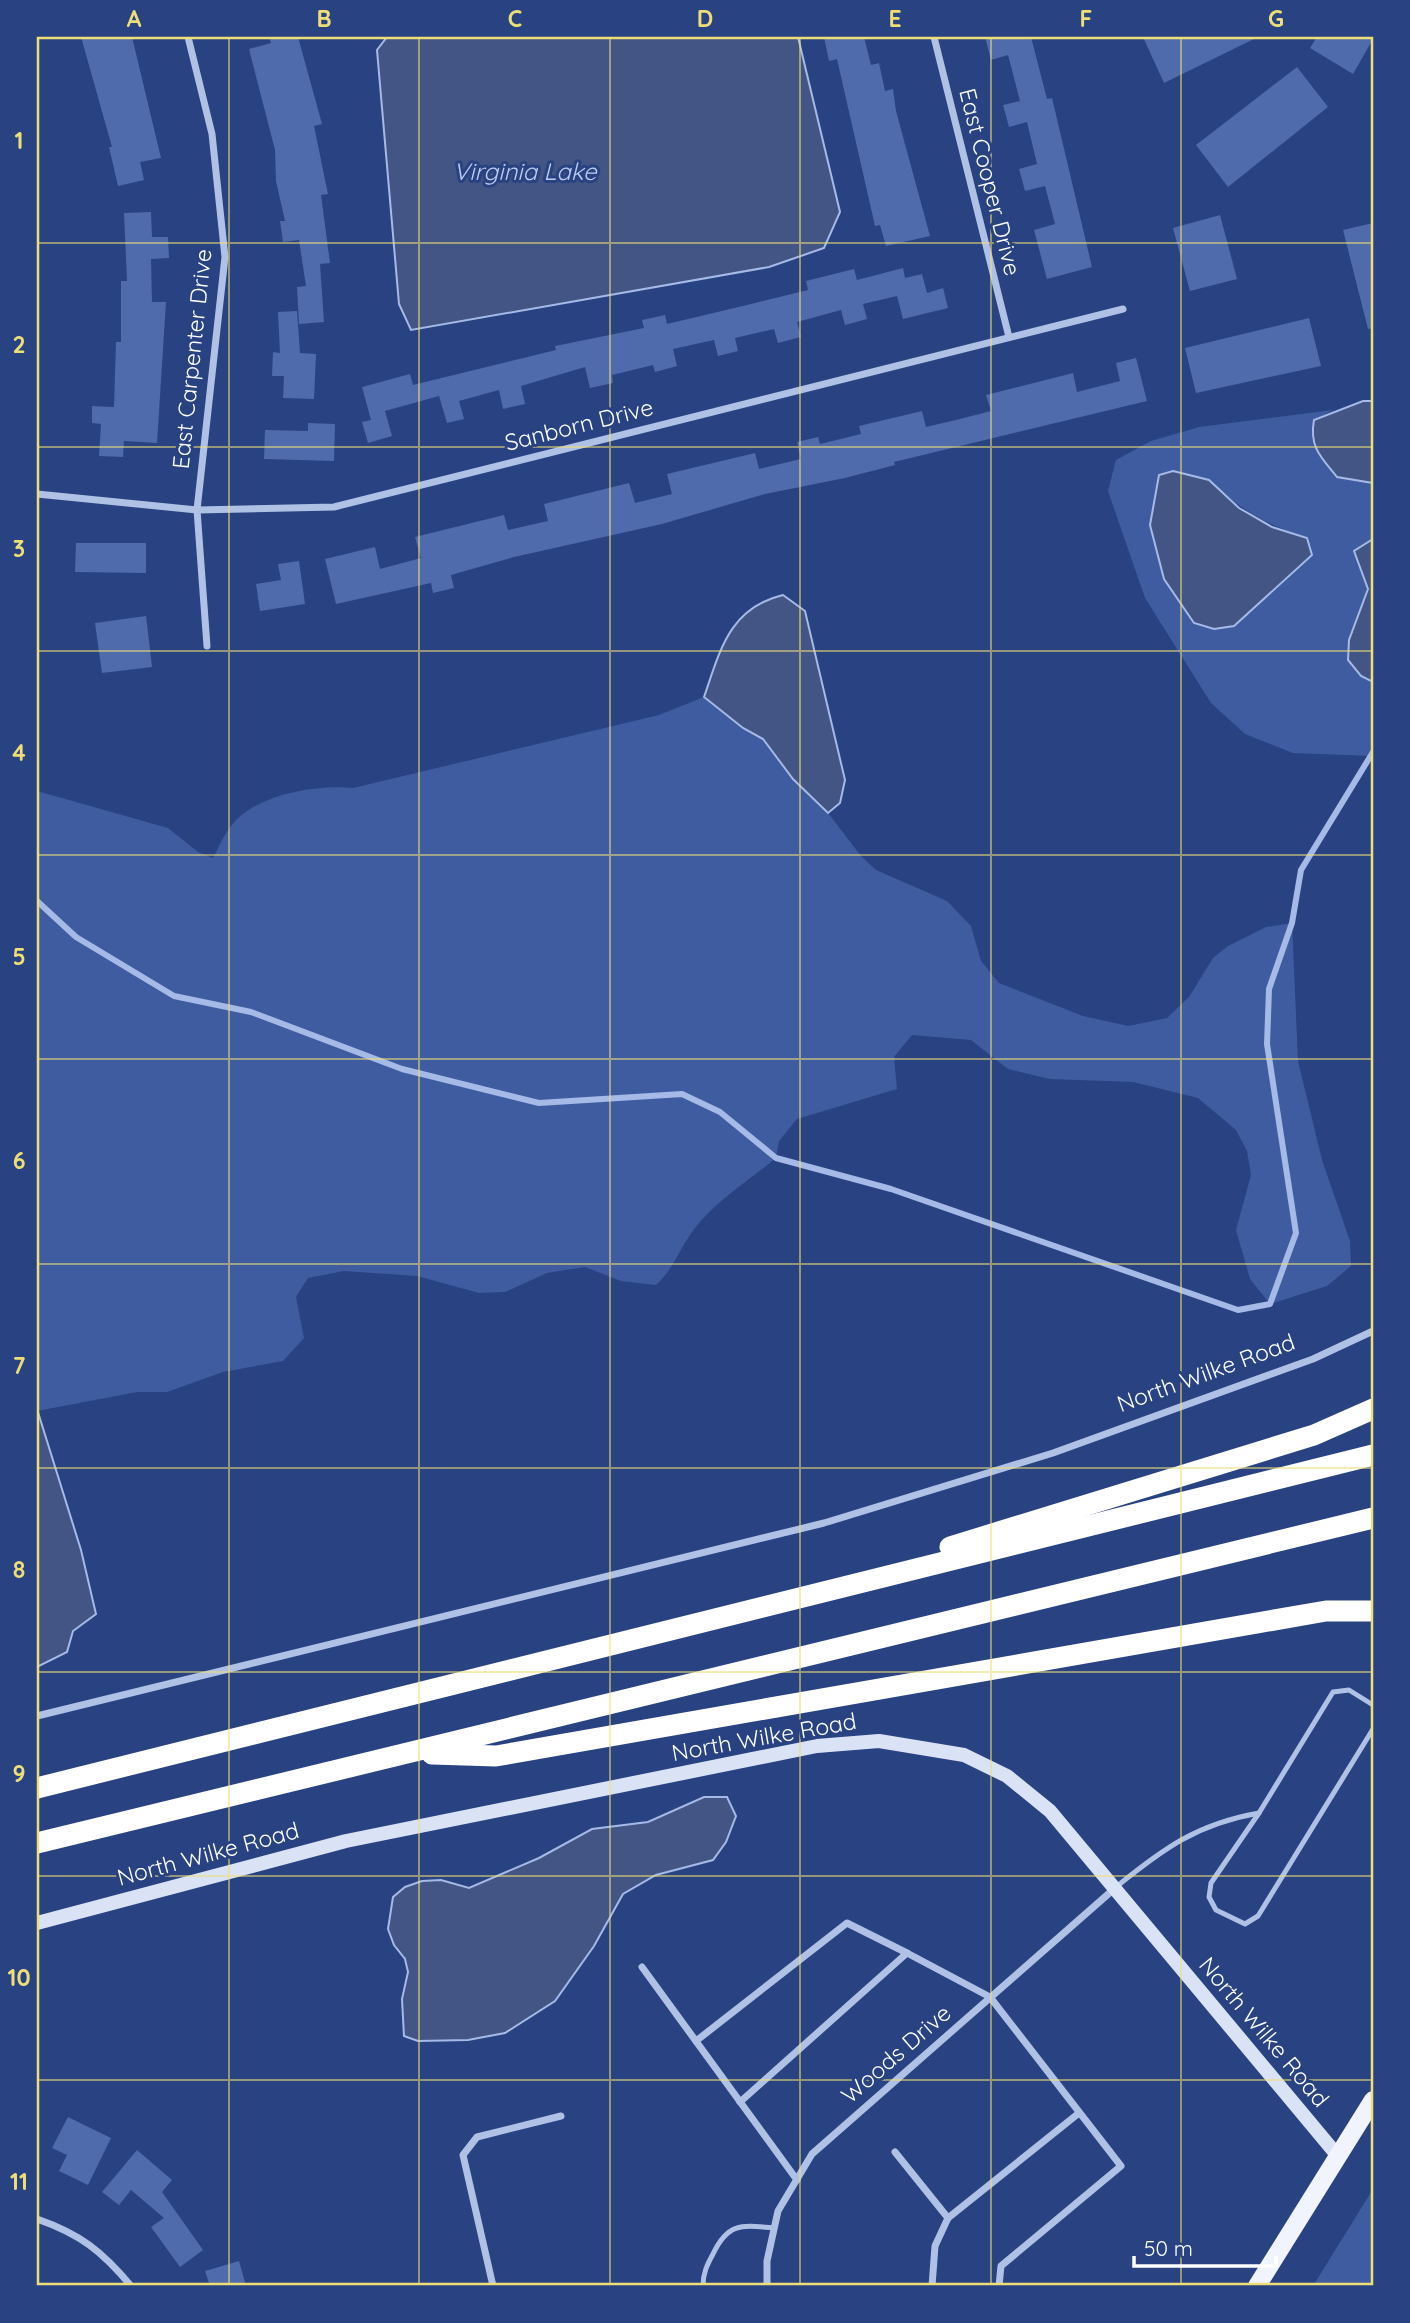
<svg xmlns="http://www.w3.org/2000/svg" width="1410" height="2323" font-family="Quicksand,sans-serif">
<rect width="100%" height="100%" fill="#284282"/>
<!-- green -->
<g fill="#3f5ca1" fill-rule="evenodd">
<path d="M1333 410 1314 420 1373 483V539L1354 551 1368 589 1349 640 1348 660 1361 676 1373 682V752L1371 756 1293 753 1245 734 1211 703 1145 598 1108 491 1116 460 1151 441 1199 427ZM1209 480C1241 510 1265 524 1307 538L1214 629Z"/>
<path d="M704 697 743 728 763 739 793 779 828 813 861 856 876 870 947 901 971 926 981 961 999 983 1083 1016 1128 1026 1167 1018 1189 997 1213 958 1228 946 1266 927 1292 923 1298 1061 1322 1160 1350 1241 1351 1266 1327 1286 1270 1304 1250 1279 1236 1230 1251 1175 1247 1151 1236 1130 1198 1098 1133 1082 1050 1079 1008 1069 971 1040 912 1035 894 1057 897 1089 797 1119 779 1141 776 1158C747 1182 711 1204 690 1235 677 1254 674 1268 656 1285L621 1281 585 1267 547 1273 505 1292 479 1293 417 1276 344 1271 308 1278 296 1297 304 1338 283 1361 223 1372 167 1392H137L37 1411V791L168 828 198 852 213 858C219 847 224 834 232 825 256 794 317 784 353 788L659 715Z"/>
<path d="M1373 2189V2286H1313Z"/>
</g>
<!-- water -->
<g fill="#425584" stroke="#a5bae7" stroke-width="2">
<path d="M387 37H798L840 212 824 248 769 267 411 330 399 304 377 50Z"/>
<path d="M1363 401H1373V483L1337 477C1321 457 1309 447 1314 420Z"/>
<path d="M1173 471 1209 480 1239 508 1272 527 1307 538 1312 555 1234 626 1214 629 1194 623 1164 579 1150 525 1159 475Z"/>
<path d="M1373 539V682L1361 676 1348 660 1349 640 1368 589 1354 551Z"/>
<path d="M783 595 805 611 845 780 840 803 828 813 793 779 763 739 743 728 704 697C720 651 729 608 783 595Z"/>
<path d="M37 1409 81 1550 96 1614 73 1631 67 1652 37 1667Z"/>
<path d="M704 1797H727L736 1816 726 1842 713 1860 656 1875 623 1894 594 1946 555 2001 505 2033 468 2040 418 2041 404 2036 402 1999 408 1972 405 1959 394 1945 388 1929 393 1897 405 1887 422 1881 441 1880 469 1888 539 1858 592 1829 648 1822Z"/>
</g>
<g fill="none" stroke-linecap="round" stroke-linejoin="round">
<!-- stream -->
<path stroke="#a5bae7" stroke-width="6" d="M37 901 76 937 174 996 251 1012 402 1069 539 1103 682 1094 720 1112 776 1158 891 1189 1238 1310 1270 1304 1296 1233 1267 1044 1269 989 1292 923 1301 870 1373 752"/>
</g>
<!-- building -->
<g fill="#506bab">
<path d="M81 37H132L161 158 140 162 144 180 118 186 109 147H112Z"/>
<path d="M269 37H298L322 124 314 126 328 194 321 195 330 263 320 264 324 322 299 324 297 287 306 286 299 240 283 242 280 221H285L276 181 275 150 249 49 271 43Z"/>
<path d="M824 37H864L871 65 879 63 885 91 893 89 896 111 930 236 886 246 880 225 875 226 837 59 829 61Z"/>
<path d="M985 37H1031L1047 99 1052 98 1092 267 1047 279 1034 230 1055 224 1045 186 1025 191 1019 169 1037 164 1027 122 1009 127 1003 105 1020 101 1008 55 991 60Z"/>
<path d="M1143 37H1258L1164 83Z"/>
<path d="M1317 37H1373V39L1353 74 1310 48Z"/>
<path d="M1297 67 1328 107 1228 187 1196 145Z"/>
<path d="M151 212 152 237H168L169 258 151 259 152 302H166L157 443 124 441 123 457 99 456 101 424 92 423V406L114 407 116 342H121V281H127L124 213Z"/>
<path d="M1220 215 1237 279 1190 291 1173 228Z"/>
<path d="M1373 223V328L1368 329 1343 230Z"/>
<path d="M903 268 905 278 922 274 927 293 943 288 948 308 903 319 897 296 863 304 867 319 845 325 841 310 797 322 801 337 778 343 774 329 735 338 738 351 718 356 714 340 673 349 677 366 655 372 653 365 612 375 613 383 590 388 585 367 521 386 525 404 503 409 499 390 459 401 464 419 447 423 439 396 385 411 392 436 368 443 362 422 371 420 362 387 410 374 413 385 556 350 555 346 644 328 642 320 665 315 667 324 747 305 808 290 806 281 854 269 857 280Z"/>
<path d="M297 311 300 353 316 354 314 399 283 398 284 376H272L273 352 280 353 278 312Z"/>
<path d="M1309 318 1321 366 1196 393 1185 348Z"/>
<path d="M1136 358 1147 401 894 462 895 465 845 478 765 494 662 524 514 557 451 575 454 588 433 593 431 583 336 604 325 559 375 547 380 569 421 558 415 537 504 515 508 530 548 521 544 504 629 483 635 503 672 494 667 474 755 453 759 469 801 459 797 442 818 437 820 444 861 434 859 426 922 411 926 427 960 419 991 411 986 395 1073 373 1077 392 1120 381 1116 363Z"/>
<path d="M308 423 335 424 334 461 264 459 265 430 308 431Z"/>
<path d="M76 543H146V573L75 572Z"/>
<path d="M299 561 305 604 260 611 256 584 281 580 278 564Z"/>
<path d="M146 616 152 667 102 673 95 623Z"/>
<path d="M68 2117 111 2138 88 2185 59 2171 67 2155 52 2148Z"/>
<path d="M137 2150 172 2180 162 2192 203 2250 180 2267 151 2227 164 2218 131 2190 119 2205 102 2192Z"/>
<path d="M239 2261 246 2286H210L205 2271Z"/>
</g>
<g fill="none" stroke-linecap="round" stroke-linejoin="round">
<!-- lane -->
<g stroke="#b0c1e6" stroke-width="5">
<path d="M1373 1705 1349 1690 1333 1692 1259 1813 1211 1883 1209 1897 1216 1910 1245 1924 1258 1916 1373 1729"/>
<path d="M1116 1887C1164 1848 1197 1824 1259 1813"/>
<path d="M703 2286C703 2273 707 2265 713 2254 728 2222 742 2225 774 2228"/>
</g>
<!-- street -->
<g stroke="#b0c1e6" stroke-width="7">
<path d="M188 37 212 134 225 257 197 510 207 646"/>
<path d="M934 37 1009 337"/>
<path d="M37 494 197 510 334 507 1123 309"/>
<path d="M37 1716 824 1523 1053 1453 1313 1359 1373 1331"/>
<path d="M907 1953 990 1997 1121 2166 1001 2266 999 2286"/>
<path d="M642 1967 797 2180"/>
<path d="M696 2041 847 1923 907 1953 740 2102"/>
<path d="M895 2152 948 2218"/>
<path d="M37 2219C80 2234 102 2251 131 2286"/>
<path d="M493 2286 463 2155 477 2137 561 2116"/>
<path d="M767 2286V2261L778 2211 812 2154 1114 1889"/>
<path d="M932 2286 935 2246 948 2218 1079 2113"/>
</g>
<!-- secondary -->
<path stroke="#dae2f6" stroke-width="14" d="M37 1923 346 1841 817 1746 879 1741 964 1755 1007 1776 1050 1811 1337 2155"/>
<!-- primary -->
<path stroke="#f2f4fd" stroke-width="18" d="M1257 2286 1373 2100"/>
<!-- highway -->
<g stroke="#fff" stroke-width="21">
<path d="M950 1547 1314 1435 1373 1409"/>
<path d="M432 1754 496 1756 1326 1611H1373"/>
<path d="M37 1788 1373 1455"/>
<path d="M37 1843 1373 1518"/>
</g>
</g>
<!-- grid -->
<path fill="none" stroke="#eede77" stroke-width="2" stroke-opacity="0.55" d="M229 37V2286M419 37V2286M610 37V2286M800 37V2286M991 37V2286M1181 37V2286M37 243H1373M37 447H1373M37 651H1373M37 855H1373M37 1059H1373M37 1264H1373M37 1468H1373M37 1672H1373M37 1876H1373M37 2080H1373"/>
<g text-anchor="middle" stroke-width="6" stroke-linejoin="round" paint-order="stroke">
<!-- street labels -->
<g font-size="23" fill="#fff" stroke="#284282">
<text transform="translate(990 182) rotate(76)" y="8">East Cooper Drive</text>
<text transform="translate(192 359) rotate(-84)" y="8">East Carpenter Drive</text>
<text transform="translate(579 425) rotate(-14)" y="8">Sanborn Drive</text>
<text transform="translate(1206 1373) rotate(-20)" y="8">North Wilke Road</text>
<text transform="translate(764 1737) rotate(-10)" y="8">North Wilke Road</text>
<text transform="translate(208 1854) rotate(-15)" y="8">North Wilke Road</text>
<text transform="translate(1264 2032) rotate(50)" y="8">North Wilke Road</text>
<text transform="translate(896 2054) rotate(-41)" y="8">Woods Drive</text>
</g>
<!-- water labels -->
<g font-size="24" font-style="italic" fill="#bccbee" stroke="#284282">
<text x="525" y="180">Virginia Lake</text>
</g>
</g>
<!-- border -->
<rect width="1410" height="2323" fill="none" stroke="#284282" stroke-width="77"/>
<!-- scale -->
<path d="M1134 2256v10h142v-10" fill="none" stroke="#ffffff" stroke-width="3.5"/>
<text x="1144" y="2256" font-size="21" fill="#ffffff" stroke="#284282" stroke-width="5" paint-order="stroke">50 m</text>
<rect x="38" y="38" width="1334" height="2246" fill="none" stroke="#eede77" stroke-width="2.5"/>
<g font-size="23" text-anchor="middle" font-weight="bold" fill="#eede77">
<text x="134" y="27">A</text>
<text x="324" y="27">B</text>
<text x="515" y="27">C</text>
<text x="705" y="27">D</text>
<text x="895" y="27">E</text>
<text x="1086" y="27">F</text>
<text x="1276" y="27">G</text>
<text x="19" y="149">1</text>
<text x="19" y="353">2</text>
<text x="19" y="557">3</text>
<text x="19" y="761">4</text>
<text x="19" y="965">5</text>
<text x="19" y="1169">6</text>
<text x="19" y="1374">7</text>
<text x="19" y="1578">8</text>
<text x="19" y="1782">9</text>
<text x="19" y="1986">10</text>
<text x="19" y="2190">11</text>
</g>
</svg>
